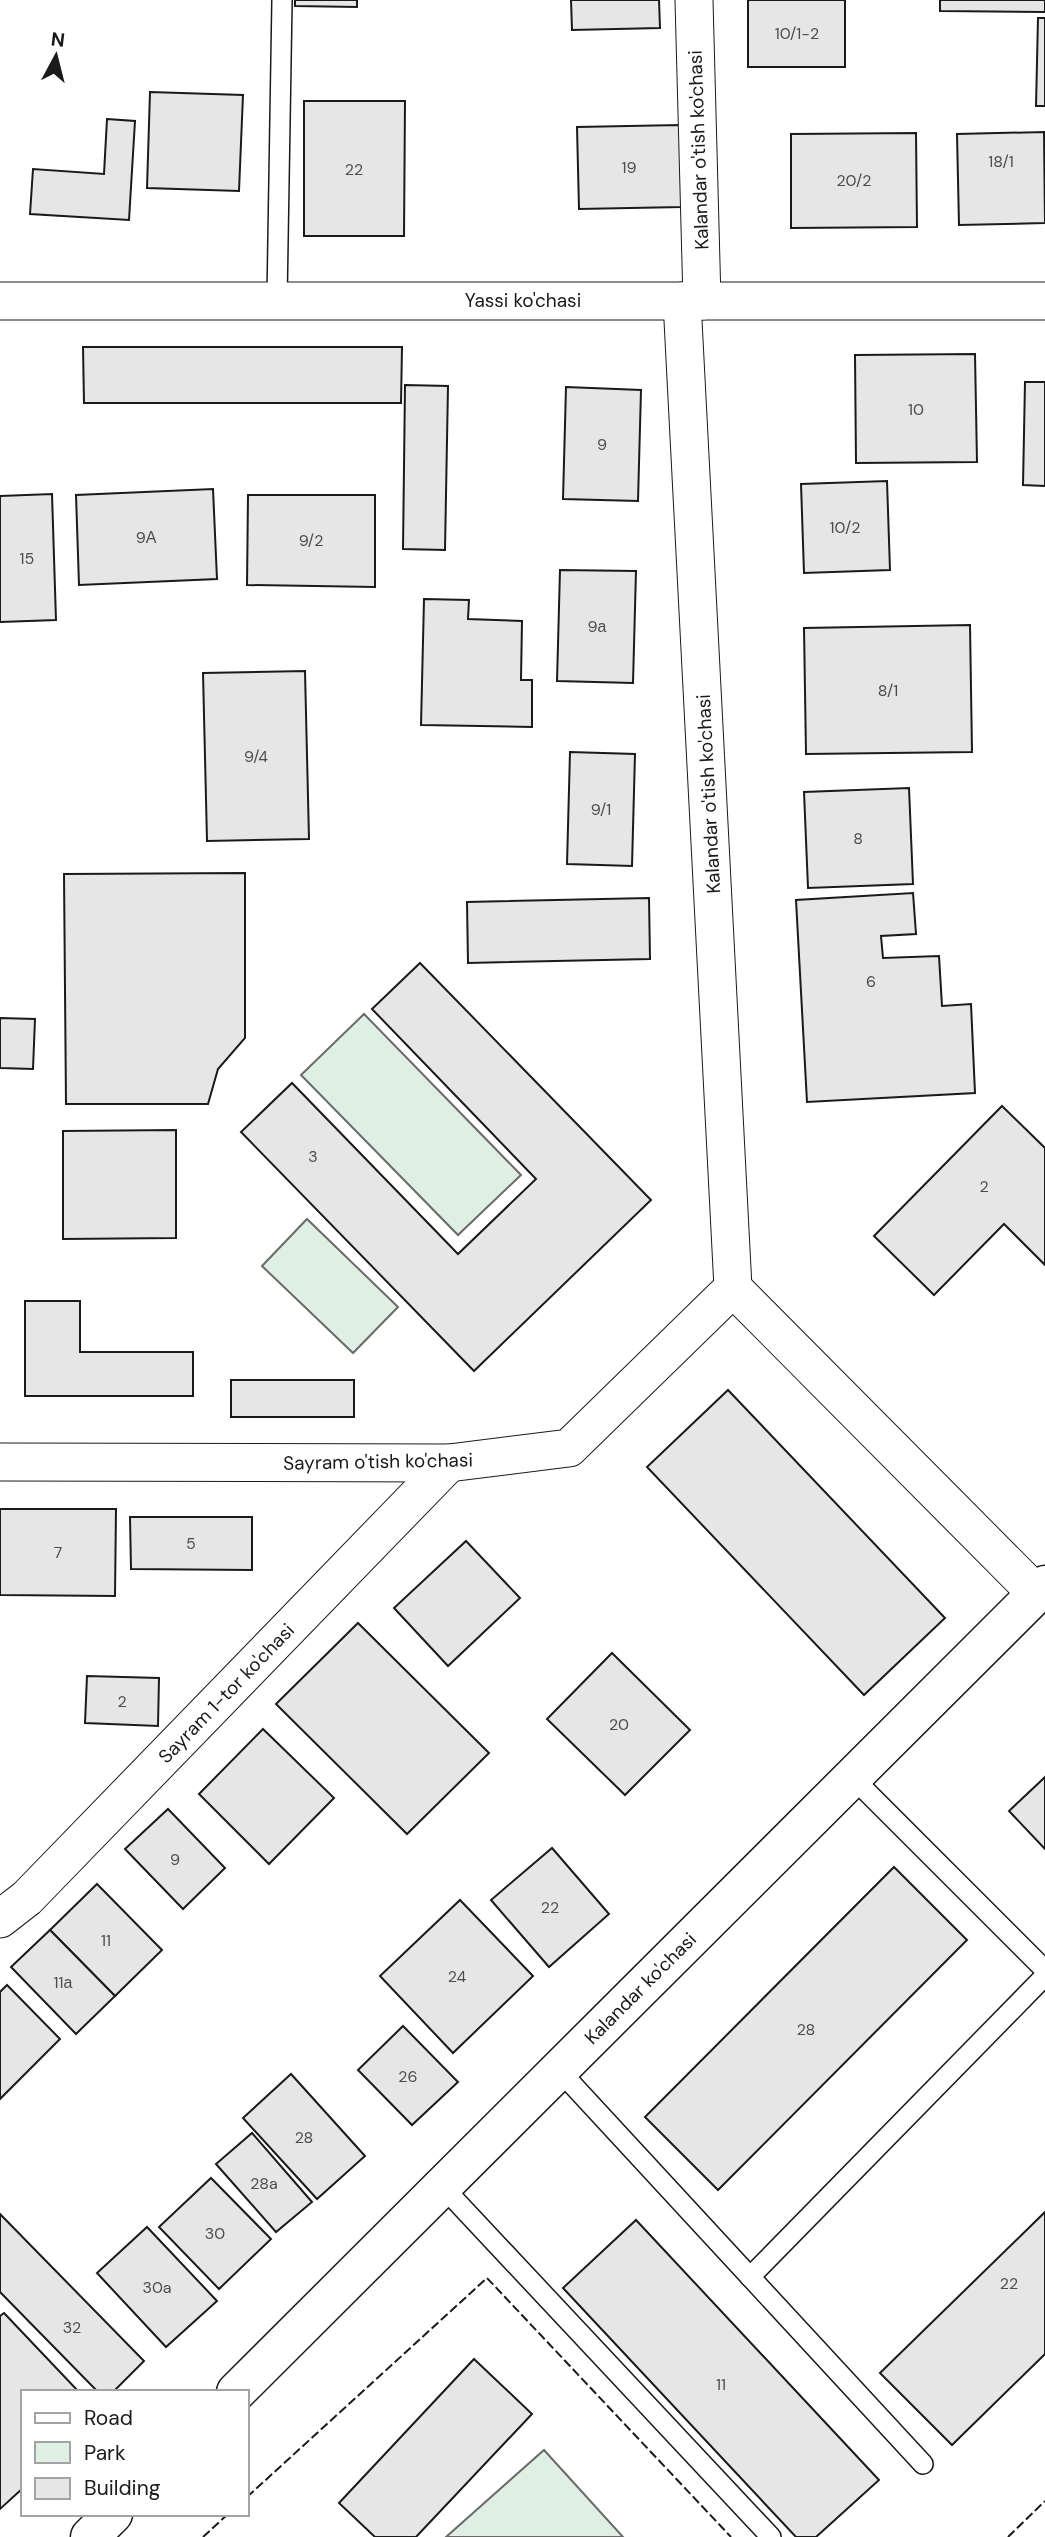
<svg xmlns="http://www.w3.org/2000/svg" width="1045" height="2537" font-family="'DM Sans',sans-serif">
<rect width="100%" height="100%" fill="#fff"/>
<!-- green -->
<g fill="#e0efe3" stroke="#6a6a6a" stroke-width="2">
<path d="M364 1014 521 1175 458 1235 301 1075Z"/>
<path d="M307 1219 398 1307 353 1353 262 1266Z"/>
<path d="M544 2450 623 2537H446Z"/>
</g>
<!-- building -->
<g fill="#e6e6e6" stroke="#1a1a1a" stroke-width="2">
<path d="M295 0H357V7L295 6Z"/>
<path d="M571 0H659L660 28 572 30Z"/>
<rect x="748" y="0" width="97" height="67"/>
<path d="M940 0H1045V12L940 11Z"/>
<path d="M1038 18H1045V106H1036Z"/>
<path d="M150 92 243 95 239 191 147 188Z"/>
<path d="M304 101H405L404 236H304Z"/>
<path d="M107 119 135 121 129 220 30 214 33 169 104 174Z"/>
<path d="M680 125 682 207 579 209 577 127Z"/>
<path d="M1044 132 1045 223 959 225 957 134Z"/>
<path d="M916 133 917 227 791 228V134Z"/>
<path d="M83 347H402L401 403H84Z"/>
<path d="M975 354 977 462 856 463 855 355Z"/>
<path d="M1025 382H1045V486L1023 485Z"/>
<path d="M405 385 448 386 445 550 403 549Z"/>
<path d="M566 387 641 390 638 501 563 499Z"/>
<path d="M887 481 890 570 804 573 801 484Z"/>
<path d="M213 489 217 579 79 585 76 495Z"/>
<path d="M52 494 56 620 0 622V496Z"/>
<path d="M248 495H375V587L247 585Z"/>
<path d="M560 570 636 571 633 683 557 681Z"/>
<path d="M424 599 469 600 468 619 522 621 521 680H532V727L421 725Z"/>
<path d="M970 625 972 752 806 754 804 628Z"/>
<path d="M305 671 309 839 207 841 203 673Z"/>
<path d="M570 752 635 754 632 866 567 864Z"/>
<path d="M909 788 913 884 808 888 804 792Z"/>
<path d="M245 873V1038L218 1069 208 1104H66L64 874Z"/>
<path d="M913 893 916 934 881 936 883 958 939 956 942 1006 971 1004 975 1093 807 1102 796 900Z"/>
<path d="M649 898 650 959 468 963 467 902Z"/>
<path d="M420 963 651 1200 474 1371 241 1132 292 1083 458 1254 536 1179 372 1009Z"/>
<path d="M0 1018 35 1019 33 1069 0 1068Z"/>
<path d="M1002 1106 1045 1148V1265L1004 1224 934 1295 874 1236Z"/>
<path d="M176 1130V1238L63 1239V1131Z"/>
<path d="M25 1301H80V1352H193V1396H25Z"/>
<rect x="231" y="1380" width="123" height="37"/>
<path d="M728 1390 945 1618 864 1695 647 1467Z"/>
<path d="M0 1509H116L115 1596 0 1595Z"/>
<path d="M130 1517H252V1570L131 1569Z"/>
<path d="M466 1541 520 1598 448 1666 394 1608Z"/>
<path d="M358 1623 489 1753 407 1834 276 1704Z"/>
<path d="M612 1653 690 1730 625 1795 547 1719Z"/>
<path d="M87 1676 159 1678 158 1726 85 1723Z"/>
<path d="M263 1729 334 1798 269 1864 199 1794Z"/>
<path d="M1045 1777V1849L1009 1811Z"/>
<path d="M168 1809 225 1868 183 1909 125 1849Z"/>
<path d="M552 1848 609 1914 549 1967 491 1900Z"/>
<path d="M894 1867 967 1940 718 2190 645 2117Z"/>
<path d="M97 1884 162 1950 115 1996 50 1930Z"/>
<path d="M460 1900 533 1976 453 2053 380 1976Z"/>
<path d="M50 1930 115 1996 76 2034 11 1967Z"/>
<path d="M7 1985 60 2039 0 2099V1992Z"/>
<path d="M403 2026 458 2082 412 2125 358 2070Z"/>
<path d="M291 2074 365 2156 317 2199 243 2118Z"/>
<path d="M252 2133 312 2202 276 2232 216 2164Z"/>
<path d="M211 2178 271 2239 219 2289 159 2227Z"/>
<path d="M1045 2212V2354L952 2445 880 2373Z"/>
<path d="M0 2214 144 2361 113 2392H98L0 2292Z"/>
<path d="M636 2220 879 2480 816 2537H796L563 2288Z"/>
<path d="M147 2227 217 2301 166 2347 97 2273Z"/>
<path d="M4 2313 79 2392H23V2488L0 2509V2316Z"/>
<path d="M474 2359 532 2414 416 2537H375L339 2503Z"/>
</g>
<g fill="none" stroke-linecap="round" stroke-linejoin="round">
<!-- lane casing -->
<g stroke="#1a1a1a" stroke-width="22">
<g id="lane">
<path d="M277 300 282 0"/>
<path d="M852 1777 1045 1970"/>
<path d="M559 2070 923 2464"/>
<path d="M442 2186 771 2537"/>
<path d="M750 2277 1045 1976"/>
</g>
</g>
<!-- street casing -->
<g stroke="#1a1a1a" stroke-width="39">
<g id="street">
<path d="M694 0 702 301"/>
<path d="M0 301H1045"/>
<path d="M682 301 733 1288"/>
<path d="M733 1288 1036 1593"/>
<path d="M0 1462 449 1463 569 1448 733 1288"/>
<path d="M0 1919 27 1898 449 1463"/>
</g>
</g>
<!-- secondary casing -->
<g stroke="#1a1a1a" stroke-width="41">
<g id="secondary">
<path d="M236 2392 1045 1585"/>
<path d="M90 2537 113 2514"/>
</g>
</g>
<!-- lane -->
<use href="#lane" stroke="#fff" stroke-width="19"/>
<!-- street -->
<use href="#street" stroke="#fff" stroke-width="37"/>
<!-- secondary -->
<use href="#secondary" stroke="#fff" stroke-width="38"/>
<!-- fence -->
<g stroke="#1a1a1a" stroke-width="2" stroke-dasharray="9 3.5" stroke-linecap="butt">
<path d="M247 2497 487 2278 731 2537"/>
<path d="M203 2537 228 2514"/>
<path d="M1008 2537 1045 2501"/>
</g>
</g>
<g text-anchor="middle" stroke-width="5" stroke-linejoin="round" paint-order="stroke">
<!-- number labels -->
<g font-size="16" fill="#4d4d4d">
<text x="797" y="39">10/1-2</text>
<text x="1001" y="167">18/1</text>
<text x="629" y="173">19</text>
<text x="354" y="175">22</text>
<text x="854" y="186">20/2</text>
<text x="916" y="415">10</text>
<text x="602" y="450">9</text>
<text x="845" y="533">10/2</text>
<text x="146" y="543">9А</text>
<text x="311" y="546">9/2</text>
<text x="27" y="564">15</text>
<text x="597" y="632">9а</text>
<text x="888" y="696">8/1</text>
<text x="256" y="762">9/4</text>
<text x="601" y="815">9/1</text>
<text x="858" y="844">8</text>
<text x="871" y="987">6</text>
<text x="313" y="1162">3</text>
<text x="984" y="1192">2</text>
<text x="191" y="1549">5</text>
<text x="58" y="1558">7</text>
<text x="122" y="1707">2</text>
<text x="619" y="1730">20</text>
<text x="175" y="1865">9</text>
<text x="550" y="1913">22</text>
<text x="106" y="1946">11</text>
<text x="457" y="1982">24</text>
<text x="63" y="1988">11а</text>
<text x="806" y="2035">28</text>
<text x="408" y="2082">26</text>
<text x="304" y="2143">28</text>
<text x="264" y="2189">28a</text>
<text x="215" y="2239">30</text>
<text x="1009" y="2289">22</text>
<text x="157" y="2293">30a</text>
<text x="72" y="2333">32</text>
<text x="721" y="2390">11</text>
</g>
<!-- street labels -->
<g font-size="19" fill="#1a1a1a" stroke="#fff">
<text transform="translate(698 150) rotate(-92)" y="7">Kalandar o'tish ko'chasi</text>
<text x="523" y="307">Yassi ko'chasi</text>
<text transform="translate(708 794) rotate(-93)" y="7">Kalandar o'tish ko'chasi</text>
<text transform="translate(378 1461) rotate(-1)" y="7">Sayram o'tish ko'chasi</text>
<text transform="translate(226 1693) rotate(-46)" y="7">Sayram 1-tor ko'chasi</text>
<text transform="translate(640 1988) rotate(-45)" y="7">Kalandar ko'chasi</text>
</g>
</g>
<!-- legend -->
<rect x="21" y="2390" width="228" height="126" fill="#ffffff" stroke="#a3a3a3" stroke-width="2"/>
<rect x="35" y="2413" width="35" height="10" fill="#ffffff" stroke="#a3a3a3" stroke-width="2"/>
<text x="84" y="2425" font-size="21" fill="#1a1a1a">Road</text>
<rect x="35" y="2442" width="35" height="21" fill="#e0efe3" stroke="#a3a3a3" stroke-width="2"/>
<text x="84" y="2460" font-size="21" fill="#1a1a1a">Park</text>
<rect x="35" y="2478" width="35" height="21" fill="#e6e6e6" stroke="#a3a3a3" stroke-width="2"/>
<text x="84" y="2495" font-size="21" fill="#1a1a1a">Building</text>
<!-- north arrow -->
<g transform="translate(56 56) rotate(7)" stroke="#ffffff" stroke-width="5" paint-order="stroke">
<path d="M0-5L12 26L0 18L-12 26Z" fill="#1a1a1a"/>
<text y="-10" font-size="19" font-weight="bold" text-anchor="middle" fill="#1a1a1a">N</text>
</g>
</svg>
